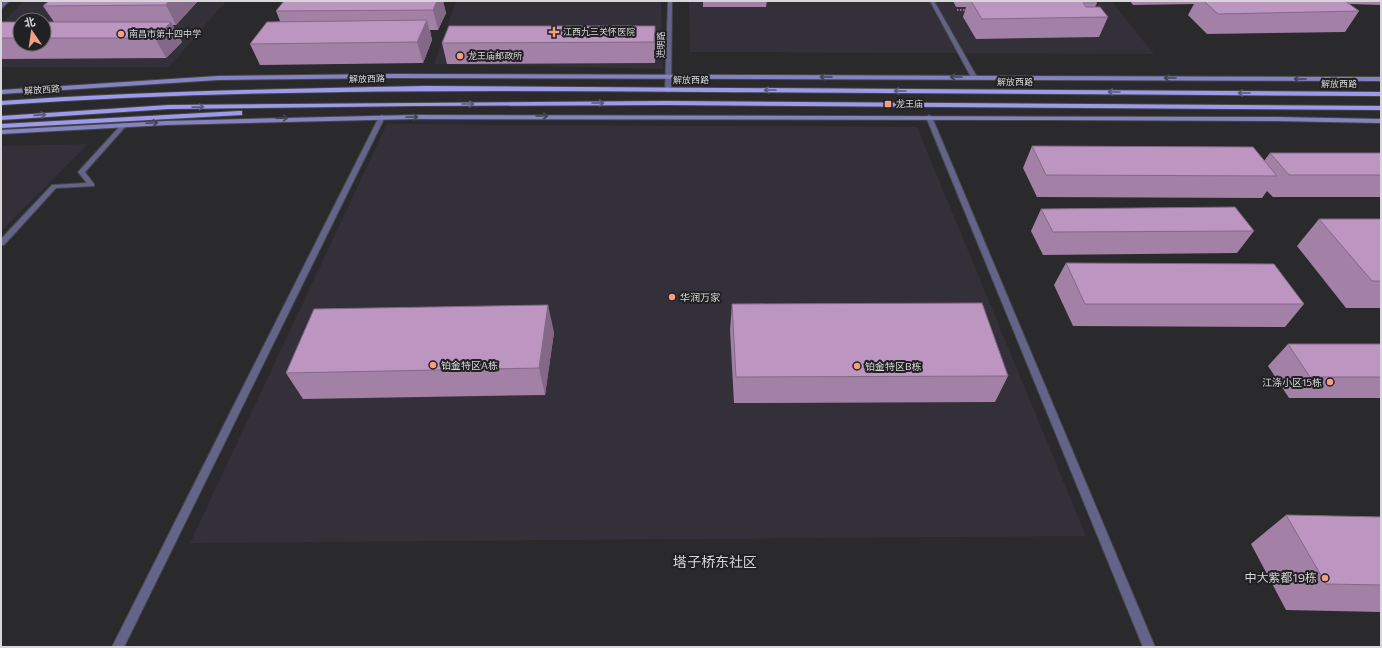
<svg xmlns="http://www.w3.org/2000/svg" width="1382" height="648" font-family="Commissioner,'Noto Sans SC',sans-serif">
<rect width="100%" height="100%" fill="#2a292c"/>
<!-- built -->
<g fill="#343039" fill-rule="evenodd">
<path d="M25 1H226L169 67H1V24ZM20 20H44V44H20Z"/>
<path d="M456 1H661L663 69 434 64Z"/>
<path d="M689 1H1111L1154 54 690 52Z"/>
<path d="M387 124 917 127 1086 536 190 543Z"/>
<path d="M88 144 1 231V146Z"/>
</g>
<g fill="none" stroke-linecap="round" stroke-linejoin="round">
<!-- lane casing -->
<g stroke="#464548" stroke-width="2">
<path id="lane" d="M4 1H9L1 9V5Z"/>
</g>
<!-- street casing -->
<g stroke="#464548" stroke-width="2">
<g id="street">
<path d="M668 1H672L671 90 668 92 665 90Z"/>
<path d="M930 1H934L977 77 976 78 971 77Z"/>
<path d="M382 115 385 117 124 647H112L379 117Z"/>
<path d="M929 115 932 117 1155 647H1143L926 117Z"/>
<path d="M124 123 127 125 126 126 85 172 94 184V186L56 188 4 245H1V239L52 185 87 183 78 172 122 124Z"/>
</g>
</g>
<!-- secondary casing -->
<g stroke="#464548" stroke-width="2">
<g id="secondary">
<path d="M395 74 1381 77V81L395 78 218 80 1 94V90L218 76Z"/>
<path d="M414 115 1276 117 1381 119V123L1276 121 1045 120 414 119 166 125 1 134V130L166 121Z"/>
</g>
</g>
<!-- primary casing -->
<g stroke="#464548" stroke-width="2">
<g id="primary">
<path d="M425 86 1381 92V96C1157 95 932 93 708 92 472 90 236 89 1 105V101C142 91 284 89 425 86Z"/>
<path d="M666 101 1381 106V110L666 105 416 106 169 109 1 120V116L169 105Z"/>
<path d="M239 111H242V115L1 128V124Z"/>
</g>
</g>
<!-- path -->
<path stroke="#7e7d80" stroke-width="2" stroke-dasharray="1.5 1.5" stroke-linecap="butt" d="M957 10H968"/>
<!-- lane -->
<use href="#lane" fill="#64638a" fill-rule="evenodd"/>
<!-- street -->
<use href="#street" fill="#64638a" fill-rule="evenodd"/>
<!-- secondary -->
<use href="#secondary" fill="#8582c1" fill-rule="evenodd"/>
<!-- primary -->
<use href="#primary" fill="#9e9aeb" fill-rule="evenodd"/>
</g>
<!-- wall -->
<g fill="#a380a6">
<path d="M198 1 176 25H172L182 42 166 58 1 59V22H20V44H44V22H54L43 6Z"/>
<path d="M443 1 446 13 438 30H430L432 40 423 63 260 65 250 44 280 21 276 11Z"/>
<path d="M703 1H767L766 7H703Z"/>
<path d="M953 1H1095L1097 3 1095 7 1108 17 1099 37 976 39 963 17 966 7H956Z"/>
<path d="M1130 1H1381V5L1349 4 1359 11 1345 32 1207 34 1188 15 1194 4 1133 5Z"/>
<path d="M655 26 656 46 655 63 447 64 442 43Z"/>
<path d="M1032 146 1264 161 1270 153H1381V197H1273L1267 191 1262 198 1037 197 1023 168Z"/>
<path d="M1041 209 1254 231 1237 253 1043 255 1031 231Z"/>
<path d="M1319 219H1381V308H1346L1297 246Z"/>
<path d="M1066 263 1304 304 1285 327 1073 326 1054 285Z"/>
<path d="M732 304 1008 376 995 402 734 403 730 330Z"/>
<path d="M554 332 545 395 303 399 286 373Z"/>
<path d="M1288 344H1381V398H1289L1268 366Z"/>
<path d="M1286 515 1381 517V612L1286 610 1251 544Z"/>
</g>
<!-- shaded-wall -->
<g fill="#846887">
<path d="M169 1H198L176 25 166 5Z"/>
<path d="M437 1H443L446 13 438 30 433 10Z"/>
<path d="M427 20 432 40 423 63 417 42Z"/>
<path d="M171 22 182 42 166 58 155 38Z"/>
<path d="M655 26 656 46 655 63 654 42Z"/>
<path d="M548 305 554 332 545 395 539 368Z"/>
</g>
<!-- building -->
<g fill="#bd95c1" stroke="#846887">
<path d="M49 1H169L166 5 43 6Z"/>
<path d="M284 1H437L433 10 276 11Z"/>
<path d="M971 1H1095L1097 3H1083L1086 7H1100L1108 17 982 19Z"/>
<path d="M1204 1H1345L1359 11 1218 14Z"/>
<path d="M427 20 417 42 250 44 267 22Z"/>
<rect x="1" y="22" width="19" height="16"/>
<path d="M44 22H171L155 38H44Z"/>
<path d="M449 26H655L654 42 442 43Z"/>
<path d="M1032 146 1253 147 1277 176 1046 175Z"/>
<path d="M1270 153H1381V175H1289Z"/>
<path d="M1235 207 1254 231 1053 232 1041 209Z"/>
<path d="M1319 219H1381V281H1372Z"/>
<path d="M1066 263 1274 264 1304 304H1085Z"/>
<path d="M982 303 1008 376 736 377 732 304Z"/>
<path d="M548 305 539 368 286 373 314 309Z"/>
<path d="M1288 344H1381V377H1310Z"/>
<path d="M1286 515 1381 517V585L1326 584Z"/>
</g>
<!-- one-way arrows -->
<defs><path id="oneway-shaft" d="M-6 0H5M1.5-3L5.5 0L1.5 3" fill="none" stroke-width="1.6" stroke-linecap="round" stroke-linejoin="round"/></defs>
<g stroke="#44425a">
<use href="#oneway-shaft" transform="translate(826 77) rotate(-180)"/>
<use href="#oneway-shaft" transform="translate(956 77) rotate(-180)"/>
<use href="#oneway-shaft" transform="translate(1170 78) rotate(-180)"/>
<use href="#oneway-shaft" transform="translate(1300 79) rotate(-180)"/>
<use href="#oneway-shaft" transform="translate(542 116)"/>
<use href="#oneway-shaft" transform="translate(412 117)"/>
<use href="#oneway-shaft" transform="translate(282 118) rotate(-2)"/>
<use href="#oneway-shaft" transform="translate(152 123) rotate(-3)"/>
</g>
<g stroke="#59577d">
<use href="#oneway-shaft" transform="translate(770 90) rotate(-180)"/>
<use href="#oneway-shaft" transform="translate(900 91) rotate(-180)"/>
<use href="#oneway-shaft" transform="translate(1114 92) rotate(-180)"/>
<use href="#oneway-shaft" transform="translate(1244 93) rotate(-180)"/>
<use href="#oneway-shaft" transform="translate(598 103)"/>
<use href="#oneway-shaft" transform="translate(468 104)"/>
<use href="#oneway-shaft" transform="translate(198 107) rotate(-1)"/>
<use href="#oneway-shaft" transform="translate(40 115) rotate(-4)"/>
</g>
<!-- markers -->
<g fill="#f39f84" stroke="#212023" stroke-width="1.5">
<path d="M552 26h4v4h4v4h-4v4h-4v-4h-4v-4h4z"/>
<circle cx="121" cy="34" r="4"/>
<circle cx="460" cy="56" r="4"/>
<rect x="884" y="100" width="8" height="8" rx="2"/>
<circle cx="672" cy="297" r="4"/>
<circle cx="433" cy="365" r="4"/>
<circle cx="857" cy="366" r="4"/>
<circle cx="1330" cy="382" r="4"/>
<circle cx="1325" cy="578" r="4"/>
</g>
<g text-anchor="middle" stroke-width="4" stroke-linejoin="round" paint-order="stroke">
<!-- far-poi labels -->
<g font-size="9" fill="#d7d6d8" stroke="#212023" text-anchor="start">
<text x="563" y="35">江西九三关怀医院</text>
<text x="129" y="37">南昌市第十四中学</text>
<text x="468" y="59">龙王庙邮政所</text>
<text x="896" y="107">龙王庙</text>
</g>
<!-- far-street labels -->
<g font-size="9" fill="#d7d6d8" stroke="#212023">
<text transform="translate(661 45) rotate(-90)" y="3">进明路</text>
<text transform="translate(367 79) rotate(-1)" y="3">解放西路</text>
<text x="691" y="83">解放西路</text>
<text x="1015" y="85">解放西路</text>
<text x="1339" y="87">解放西路</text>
<text transform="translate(42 90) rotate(-4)" y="3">解放西路</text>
</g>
<!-- poi labels -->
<g font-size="10" fill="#d7d6d8" stroke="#212023" text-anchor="start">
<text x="680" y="301">华润万家</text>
<text x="441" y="369">铂金特区A栋</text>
<text x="865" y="370">铂金特区B栋</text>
<text x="1322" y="386" text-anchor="end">江涤小区15栋</text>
</g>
<!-- near-poi labels -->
<g font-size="12" fill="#d7d6d8" stroke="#212023" text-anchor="end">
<text x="1317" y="582">中大紫都19栋</text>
</g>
<!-- near-quarter labels -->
<g font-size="14" fill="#d7d6d8" stroke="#212023">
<text x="715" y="567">塔子桥东社区</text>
</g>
</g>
<!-- border -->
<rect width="1382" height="648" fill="none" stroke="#d7d6d8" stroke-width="4"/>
<!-- north arrow -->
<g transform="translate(32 32) rotate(347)"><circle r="19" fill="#212023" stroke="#6a696b"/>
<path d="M0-3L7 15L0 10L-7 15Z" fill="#f39f84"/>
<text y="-6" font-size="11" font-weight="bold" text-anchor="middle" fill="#d7d6d8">北</text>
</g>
</svg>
